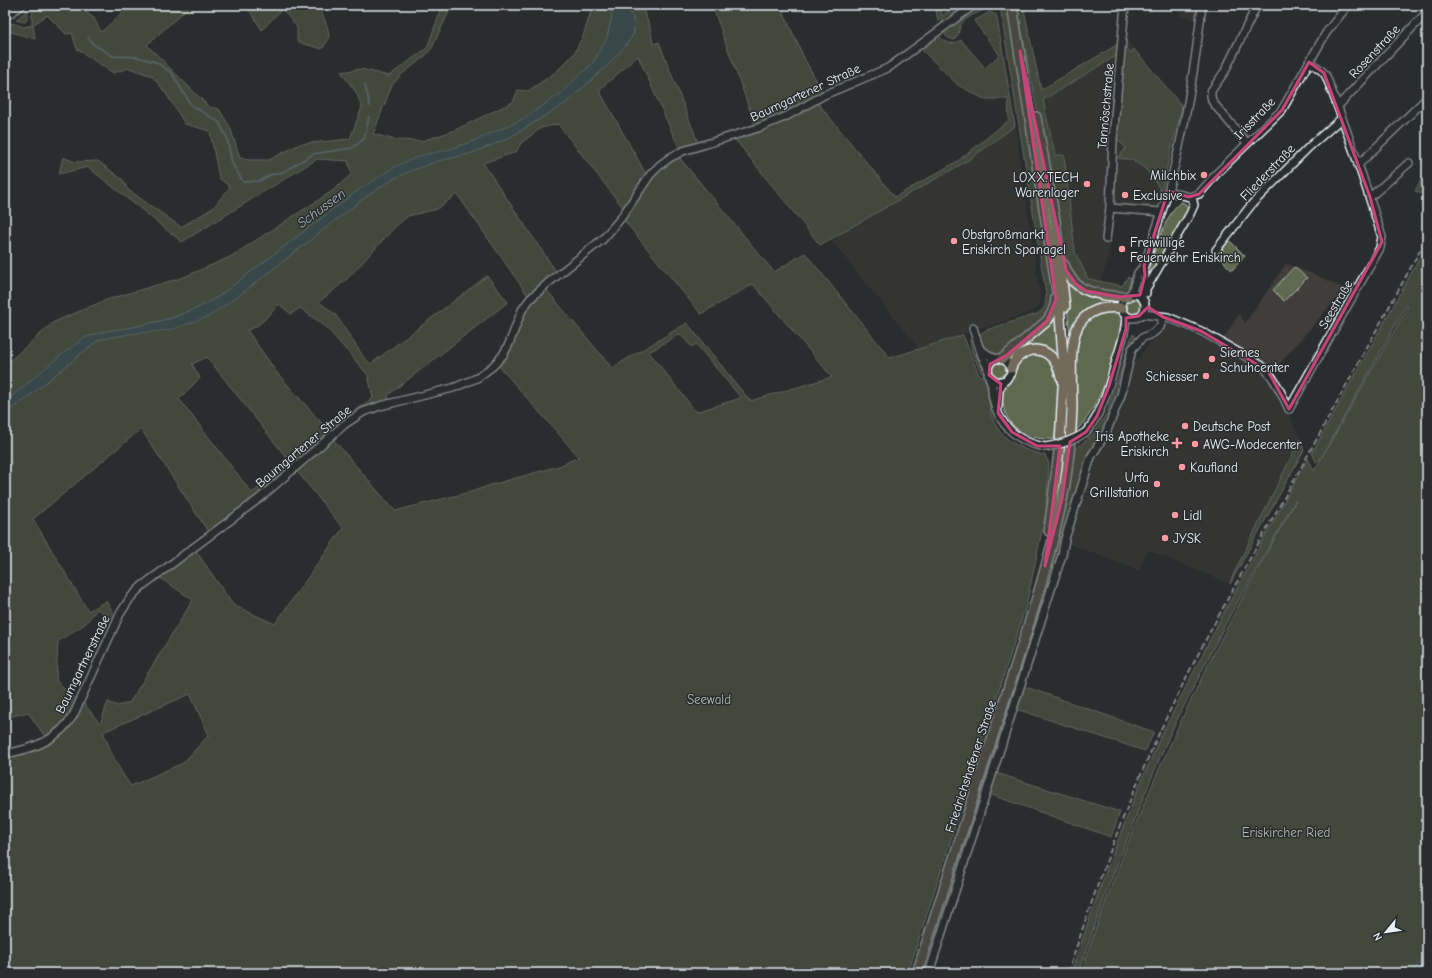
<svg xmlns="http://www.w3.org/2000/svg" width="1432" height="978" font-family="'Comic Neue',sans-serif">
<rect width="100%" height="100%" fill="#2a2d2e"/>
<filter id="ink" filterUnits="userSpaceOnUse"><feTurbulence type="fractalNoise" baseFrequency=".025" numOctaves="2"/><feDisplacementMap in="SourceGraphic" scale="8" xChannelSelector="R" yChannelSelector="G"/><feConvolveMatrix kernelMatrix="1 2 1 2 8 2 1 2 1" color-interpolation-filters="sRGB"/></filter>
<g filter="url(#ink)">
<!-- built -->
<g fill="#3f3c3b">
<path d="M1176 5H1198L1197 22 1192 18 1180 16Z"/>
<path d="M1124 37 1176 99 1126 148 1135 160 1134 162 1140 165 1154 179 1161 192 1156 209 1113 205 1108 260 1100 282 1088 279 1075 252 1064 155H1055L1043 100 1119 54Z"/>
<path d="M1015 126 1041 301 1037 308 1031 312 919 349 830 239 967 161Z"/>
<path d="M1286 264 1314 274 1345 289 1274 370 1261 361 1223 339 1239 314 1245 323Z"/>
<path d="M1169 321 1258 367 1267 374 1286 408 1300 439 1233 575 1230 584 1148 550 1139 571 1067 543 1093 461 1109 433 1125 394 1135 362 1156 335 1161 330 1166 322Z"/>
</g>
<!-- green -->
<g fill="#5e6950" stroke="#a3ada4" fill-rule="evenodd">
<path d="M34 5H79V7L94 18 101 32 132 5H191L147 45 209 107 219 109 230 127 240 158 249 160H269L300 144 350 139 362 107 356 92 341 72 361 69 389 76 427 48 441 10 442 5H452L432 48 424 57 401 75 392 85 373 134 395 140 422 141 453 131 513 102 518 90 528 91 556 72 574 54 583 36 591 12 588 5H610L612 16 607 38 593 63 560 94 523 119 479 139 451 149 357 191 218 297 198 308 172 318 134 327 107 331 84 338 18 391 5 402V365L54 322 106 300 184 277 230 257 331 192 352 174 348 161 317 159 182 242 88 167 59 174 63 157 75 162 98 161 123 180 127 189 181 227 213 208 230 187 219 178 210 131 185 124 165 92 152 76 129 68 113 73 77 49 72 33 66 34 47 15 33 25 35 39 5 30V26L11 23 24 27 32 25V16Z"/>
<path d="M246 5H319L328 29 329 39 322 49 304 44 297 41V27L282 9 262 30Z"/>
<path d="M625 5H641L650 27 653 44 659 42 699 145 680 150 638 56 599 90 647 176 624 209 558 124 541 128 521 143 516 152 483 163 557 273 529 297 457 194 437 209 408 216 395 227 347 279 319 302 335 314 365 359 371 364 487 276 508 302 388 395 389 401 372 405 256 498 209 533 141 429 33 519 88 611 106 601 116 617 115 620 97 609 85 624 58 641 56 680 69 694 79 701C71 716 60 729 46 738L28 712 5 718V413L23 401 98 340 128 334 245 291 364 198 393 179 412 170 438 161 469 154 507 139 566 103 606 67 625 46 634 33 633 18ZM279 304 291 314 300 308 326 327 368 375 373 398 327 429 277 373 247 330C259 328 271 313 279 304ZM207 357 290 462 252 493 179 399 200 378 192 364Z"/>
<path d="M712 5H780L805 60 823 92 784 115 756 127Z"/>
<path d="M935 5H940L942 16 956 5H967L942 23 941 20 938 21Z"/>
<path d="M981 5H996C985 10 971 14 963 22 958 27 960 35 954 40L949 38 945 35 944 31 947 28Z"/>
<path d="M1002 5H1006L1016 58 1053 297 1045 319 1003 355C990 355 980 347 980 334L986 330 1037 314C1046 308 1046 304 1046 294L1001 13Z"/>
<path d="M1017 5H1023L1041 90 1120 43 1119 54 1043 100 1055 155H1064L1075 252 1088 279 1122 286 1128 277 1133 280 1130 291 1120 295 1080 285 1066 265 1050 169 1039 121Z"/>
<path d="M27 10V20L25 22 16 20Z"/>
<path d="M990 12 996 15 997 18 1015 126 967 161 820 245 734 138 817 102 895 197 958 161 1009 120 1008 99H984L958 85 920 48 936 36H939C946 44 952 46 961 40L985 68 1000 55 974 21Z"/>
<path d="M1124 47H1126L1131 53 1134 49 1182 106 1161 192C1155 180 1147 167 1134 162L1135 160 1118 158 1126 148 1116 138Z"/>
<path d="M678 156 774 272 805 253 890 358 963 335 979 375 984 377C989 390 988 404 992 417 1000 440 1023 451 1045 455L1049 464 1046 512 1026 606 908 973H5V756L45 743 83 702 100 724 108 702 118 706 130 702 193 600 159 577 194 548 233 605 275 624 343 528 296 470 332 438 395 511 474 491 491 485 559 466 579 457 497 364 513 343 525 308 545 288 612 368 687 323 750 401 832 377 753 284 701 314 623 219 651 179 660 168ZM680 334 692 347 696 344 741 398 696 412 649 352ZM190 694 209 735 183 763 131 786C118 770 111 751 103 732Z"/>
<path d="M1427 169V196L1415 191Z"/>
<path d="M1182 202 1187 205 1189 211 1157 262 1145 285 1144 284C1149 268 1167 206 1182 202Z"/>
<path d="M1229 240 1245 256 1232 270C1225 265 1223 261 1221 252Z"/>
<path d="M1427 245V973H1081C1134 808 1210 651 1296 501H1295L1228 619 1170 734 1144 796 1109 885 1078 973H1071L1102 882 1138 789 1160 738 1224 612 1308 458 1314 471 1408 307 1406 306 1321 458 1316 462 1312 453 1313 451Z"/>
<path d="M1294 267 1307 278 1284 301 1273 290Z"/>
<path d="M1064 273 1067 278 1116 300 1115 303H1103L1090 308 1070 337Z"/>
<circle cx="1134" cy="307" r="7"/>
<path d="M1056 311 1061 365 1049 351 1013 357 1012 356Z"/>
<path d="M1098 311H1117C1123 318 1123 323 1122 332 1111 365 1101 407 1075 432L1077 332 1082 324Z"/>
<path d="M1134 334 1135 337 1128 350 1124 373 1106 426 1093 446 1085 464 1063 531 1060 551 1050 586 1046 585 1068 500 1075 449 1093 435 1107 413 1132 335Z"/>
<path d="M970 339H972L984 364 985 374 981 372 972 352Z"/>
<path d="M1037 354C1043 356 1050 358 1054 365 1062 379 1056 423 1055 439 1023 441 1001 424 1002 391 1005 386 1010 383 1013 379 1015 377 1015 372 1016 370 1018 358 1026 355 1037 354Z"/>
<circle cx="1000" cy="370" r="7"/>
<path d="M1300 439 1304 450 1230 584 1233 575Z"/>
<path d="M1023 686 1154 732 1145 751 1016 709Z"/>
<path d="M996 773 1120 812 1111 837 989 794Z"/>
</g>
<!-- water -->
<g fill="#48666b" stroke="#889ea3">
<path d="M610 5H625L633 18 634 33 625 46 606 67 566 103 507 139 469 154 438 161 413 170 393 179 364 198 245 291 208 317 170 330 128 334 98 340 23 401 5 413V402L61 355 84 338 107 331 134 327 172 318 198 308 218 297 357 191 394 167 420 156 451 149 479 139 523 119 560 94 593 63 607 38 612 16Z"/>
<path d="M1427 955V973H1411Z"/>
</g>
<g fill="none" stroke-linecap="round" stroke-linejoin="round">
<!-- stream -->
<g stroke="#889ea3" stroke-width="2">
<path d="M88 37 93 44 113 56 137 57 156 62 172 73 191 105 219 122 227 138 232 163 243 182 259 181 270 175 283 172 313 154 352 148 364 139 369 117"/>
<path d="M365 85 370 106"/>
</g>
<!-- minor casing -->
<g stroke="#e8f1f8" stroke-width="10">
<g id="minor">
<path d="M5 17 22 5"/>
<path d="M1338 106 1427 12"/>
<path d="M1247 143 1215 105 1212 101 1211 96V91L1225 71 1257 5"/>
<path d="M1358 165 1427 98"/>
<path d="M1168 191 1189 197 1199 194 1217 173 1282 110 1326 33 1348 5"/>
<path d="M1370 197 1409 163"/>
<path d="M1110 208 1161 212"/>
<path d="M1106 239 1110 208 1113 139 1125 5"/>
<path d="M1216 250 1252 204 1309 147 1342 118"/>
<path d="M1146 293V289L1190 214 1194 205 1192 197"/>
<circle cx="1133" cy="306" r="12"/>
<path d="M1131 295 1138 273 1144 266C1152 241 1161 216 1168 191 1185 130 1195 68 1202 5"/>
<path d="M1140 296 1145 275 1144 266"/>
<path d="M1142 314 1168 317 1201 331 1261 365C1275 377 1281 393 1289 409"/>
<path d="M973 328 982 356 988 368"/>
<path d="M981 350 995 359"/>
<path d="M990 377 997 382 1006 380 1011 373C1012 360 995 352 989 365 986 371 990 379 992 386 992 390 992 394 993 398 998 425 1019 443 1045 447"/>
<path d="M998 406 999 390 1004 381"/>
<path d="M1289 409 1380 248 1382 237C1365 183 1347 129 1326 76 1322 69 1315 66 1309 62"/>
<path d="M1086 432C1102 413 1109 387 1115 364 1120 347 1126 332 1126 315"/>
<path d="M5 754C25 750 45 745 60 731 65 727 69 721 73 716L120 614 131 597 142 586 260 498 345 424 363 412 380 406 453 388 477 378 493 366 503 355 509 344 522 310 530 299 548 283 603 239 621 218 650 175 660 165 671 157 683 151 758 128 787 116 824 95 888 68 974 5"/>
<path d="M929 973 1062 555 1065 539 1091 457 1106 433 1121 395 1132 349 1142 338 1153 333 1160 327 1163 317"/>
</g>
</g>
<!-- major casing -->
<g stroke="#e8f1f8" stroke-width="12">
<g id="major">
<path d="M1012 5 1059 304 1064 370 1060 443 1049 531"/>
<path d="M1036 117 1055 220 1065 307"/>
<path d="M1064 265C1072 286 1083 291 1104 295 1112 296 1119 297 1127 297"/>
<path d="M1002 359 1047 321C1052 314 1056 306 1056 297"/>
<path d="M1011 368C1016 353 1035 344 1049 355 1056 360 1059 369 1061 377"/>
<path d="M917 973C944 888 971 803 999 717 1023 642 1051 562 1065 484 1069 459 1071 434 1072 408 1072 386 1068 345 1078 326 1088 309 1104 306 1122 308"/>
</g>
</g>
<!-- minor -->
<use href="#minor" stroke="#2a2d2e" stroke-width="7"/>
<!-- major -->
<use href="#major" stroke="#726b5a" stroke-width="9"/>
<!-- rail -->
<path stroke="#e8f1f8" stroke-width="2" stroke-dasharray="6 3" stroke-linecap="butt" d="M1068 973C1095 889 1125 807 1162 727 1203 640 1251 557 1298 473 1341 395 1384 316 1427 238"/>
<!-- minor-bridge casing -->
<g stroke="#e8f1f8" stroke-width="10" stroke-linecap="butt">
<path id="minor-bridge" d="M1045 447C1061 445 1073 441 1086 432"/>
</g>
<!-- minor-bridge -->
<use href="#minor-bridge" stroke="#2a2d2e" stroke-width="7"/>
</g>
</g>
<!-- marked area -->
<path d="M0 0H1432V978H0ZM1020 51 1066 270 1076 284 1086 291 1120 297 1140 295 1145 275 1144 266 1168 191 1189 197 1199 194 1282 110 1309 62 1324 73 1370 197 1382 242 1289 409 1268 371 1201 331 1163 317 1148 307 1139 316 1126 318V329L1109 386 1097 416 1086 432 1070 442 1062 499 1045 566 1060 446H1037L1012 432 998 413 1001 384 989 375 990 364 1007 355 1047 321 1056 299Z" fill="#2a2d2e" fill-opacity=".55" fill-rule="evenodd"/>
<path fill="none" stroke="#ca437a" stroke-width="3" stroke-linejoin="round" d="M1020 51 1066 270 1076 284 1086 291 1120 297 1140 295 1145 275 1144 266 1168 191 1189 197 1199 194 1282 110 1309 62 1324 73 1370 197 1382 242 1289 409 1268 371 1201 331 1163 317 1148 307 1139 316 1126 318V329L1109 386 1097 416 1086 432 1070 442 1062 499 1045 566 1060 446H1037L1012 432 998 413 1001 384 989 375 990 364 1007 355 1047 321 1056 299Z"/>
<!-- markers -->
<g fill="#ff9aa2" stroke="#2a2d2e" stroke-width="1.5">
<circle cx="1204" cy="175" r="4"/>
<circle cx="1087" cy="184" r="4"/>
<circle cx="1125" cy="195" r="4"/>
<circle cx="954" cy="241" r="4"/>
<circle cx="1122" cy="249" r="4"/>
<circle cx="1212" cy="359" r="4"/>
<circle cx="1206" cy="376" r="4"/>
<circle cx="1185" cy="426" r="4"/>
<path d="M1175 437h4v4h4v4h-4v4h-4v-4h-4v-4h4z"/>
<circle cx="1195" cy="444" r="4"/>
<circle cx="1182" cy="467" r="4"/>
<circle cx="1157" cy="484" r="4"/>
<circle cx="1175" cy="515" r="4"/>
<circle cx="1165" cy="538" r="4"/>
</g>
<g text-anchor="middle" stroke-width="3" stroke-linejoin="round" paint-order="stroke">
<!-- street labels -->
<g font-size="13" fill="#e8f1f8" stroke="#2a2d2e">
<text transform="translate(1374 51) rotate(-47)" y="5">Rosenstraße</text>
<text transform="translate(805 92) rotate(-25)" y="5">Baumgartener Straße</text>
<text transform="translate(1105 106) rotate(-85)" y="5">Tannöschstraße</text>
<text transform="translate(1254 118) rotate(-46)" y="5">Irisstraße</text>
<text transform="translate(1267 172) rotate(-46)" y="5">Fliederstraße</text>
<text transform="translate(1335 304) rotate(-60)" y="5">Seestraße</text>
<text transform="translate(303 446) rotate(-40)" y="5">Baumgartener Straße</text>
<text transform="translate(82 664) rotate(-64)" y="5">Baumgartnerstraße</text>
<text transform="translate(970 766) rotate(-72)" y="5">Friedrichshafener Straße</text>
</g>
<!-- poi labels -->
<g font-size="13" fill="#e8f1f8" stroke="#2a2d2e" text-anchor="start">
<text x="1196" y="180" text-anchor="end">Milchbix</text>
<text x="1079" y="182" text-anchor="end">LOXX.TECH<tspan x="1079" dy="15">Warenlager</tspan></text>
<text x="1133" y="200">Exclusive</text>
<text x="962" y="239">Obstgroßmarkt<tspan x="962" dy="15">Eriskirch Spanagel</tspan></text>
<text x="1130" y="247">Freiwillige<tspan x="1130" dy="15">Feuerwehr Eriskirch</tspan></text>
<text x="1220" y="357">Siemes<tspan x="1220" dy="15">Schuhcenter</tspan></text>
<text x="1198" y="381" text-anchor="end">Schiesser</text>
<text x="1193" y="431">Deutsche Post</text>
<text x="1169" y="441" text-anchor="end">Iris Apotheke<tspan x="1169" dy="15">Eriskirch</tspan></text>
<text x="1203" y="449">AWG-Modecenter</text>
<text x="1190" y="472">Kaufland</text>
<text x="1149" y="482" text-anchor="end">Urfa<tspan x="1149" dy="15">Grillstation</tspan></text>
<text x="1183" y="520">Lidl</text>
<text x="1173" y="543">JYSK</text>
</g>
<!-- park labels -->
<g font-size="13" fill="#b1bbb5" stroke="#2a2d2e">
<text x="709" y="704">Seewald</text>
<text x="1286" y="837">Eriskircher Ried</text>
</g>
<!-- water labels -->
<g font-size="14" font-style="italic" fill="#a8b9c0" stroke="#2a2d2e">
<text transform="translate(321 208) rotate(-36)" y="5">Schussen</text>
</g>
</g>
<!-- margin -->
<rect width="1432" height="978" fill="none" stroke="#2a2d2e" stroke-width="20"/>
<rect x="10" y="10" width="1412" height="958" fill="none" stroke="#e8f1f8" stroke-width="1.5" filter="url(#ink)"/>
<!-- north arrow -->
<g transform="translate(1386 932) rotate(241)" stroke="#2a2d2e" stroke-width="3" paint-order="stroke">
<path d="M0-3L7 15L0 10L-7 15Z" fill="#e8f1f8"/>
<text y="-6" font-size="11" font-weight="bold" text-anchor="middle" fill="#e8f1f8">N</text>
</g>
</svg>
